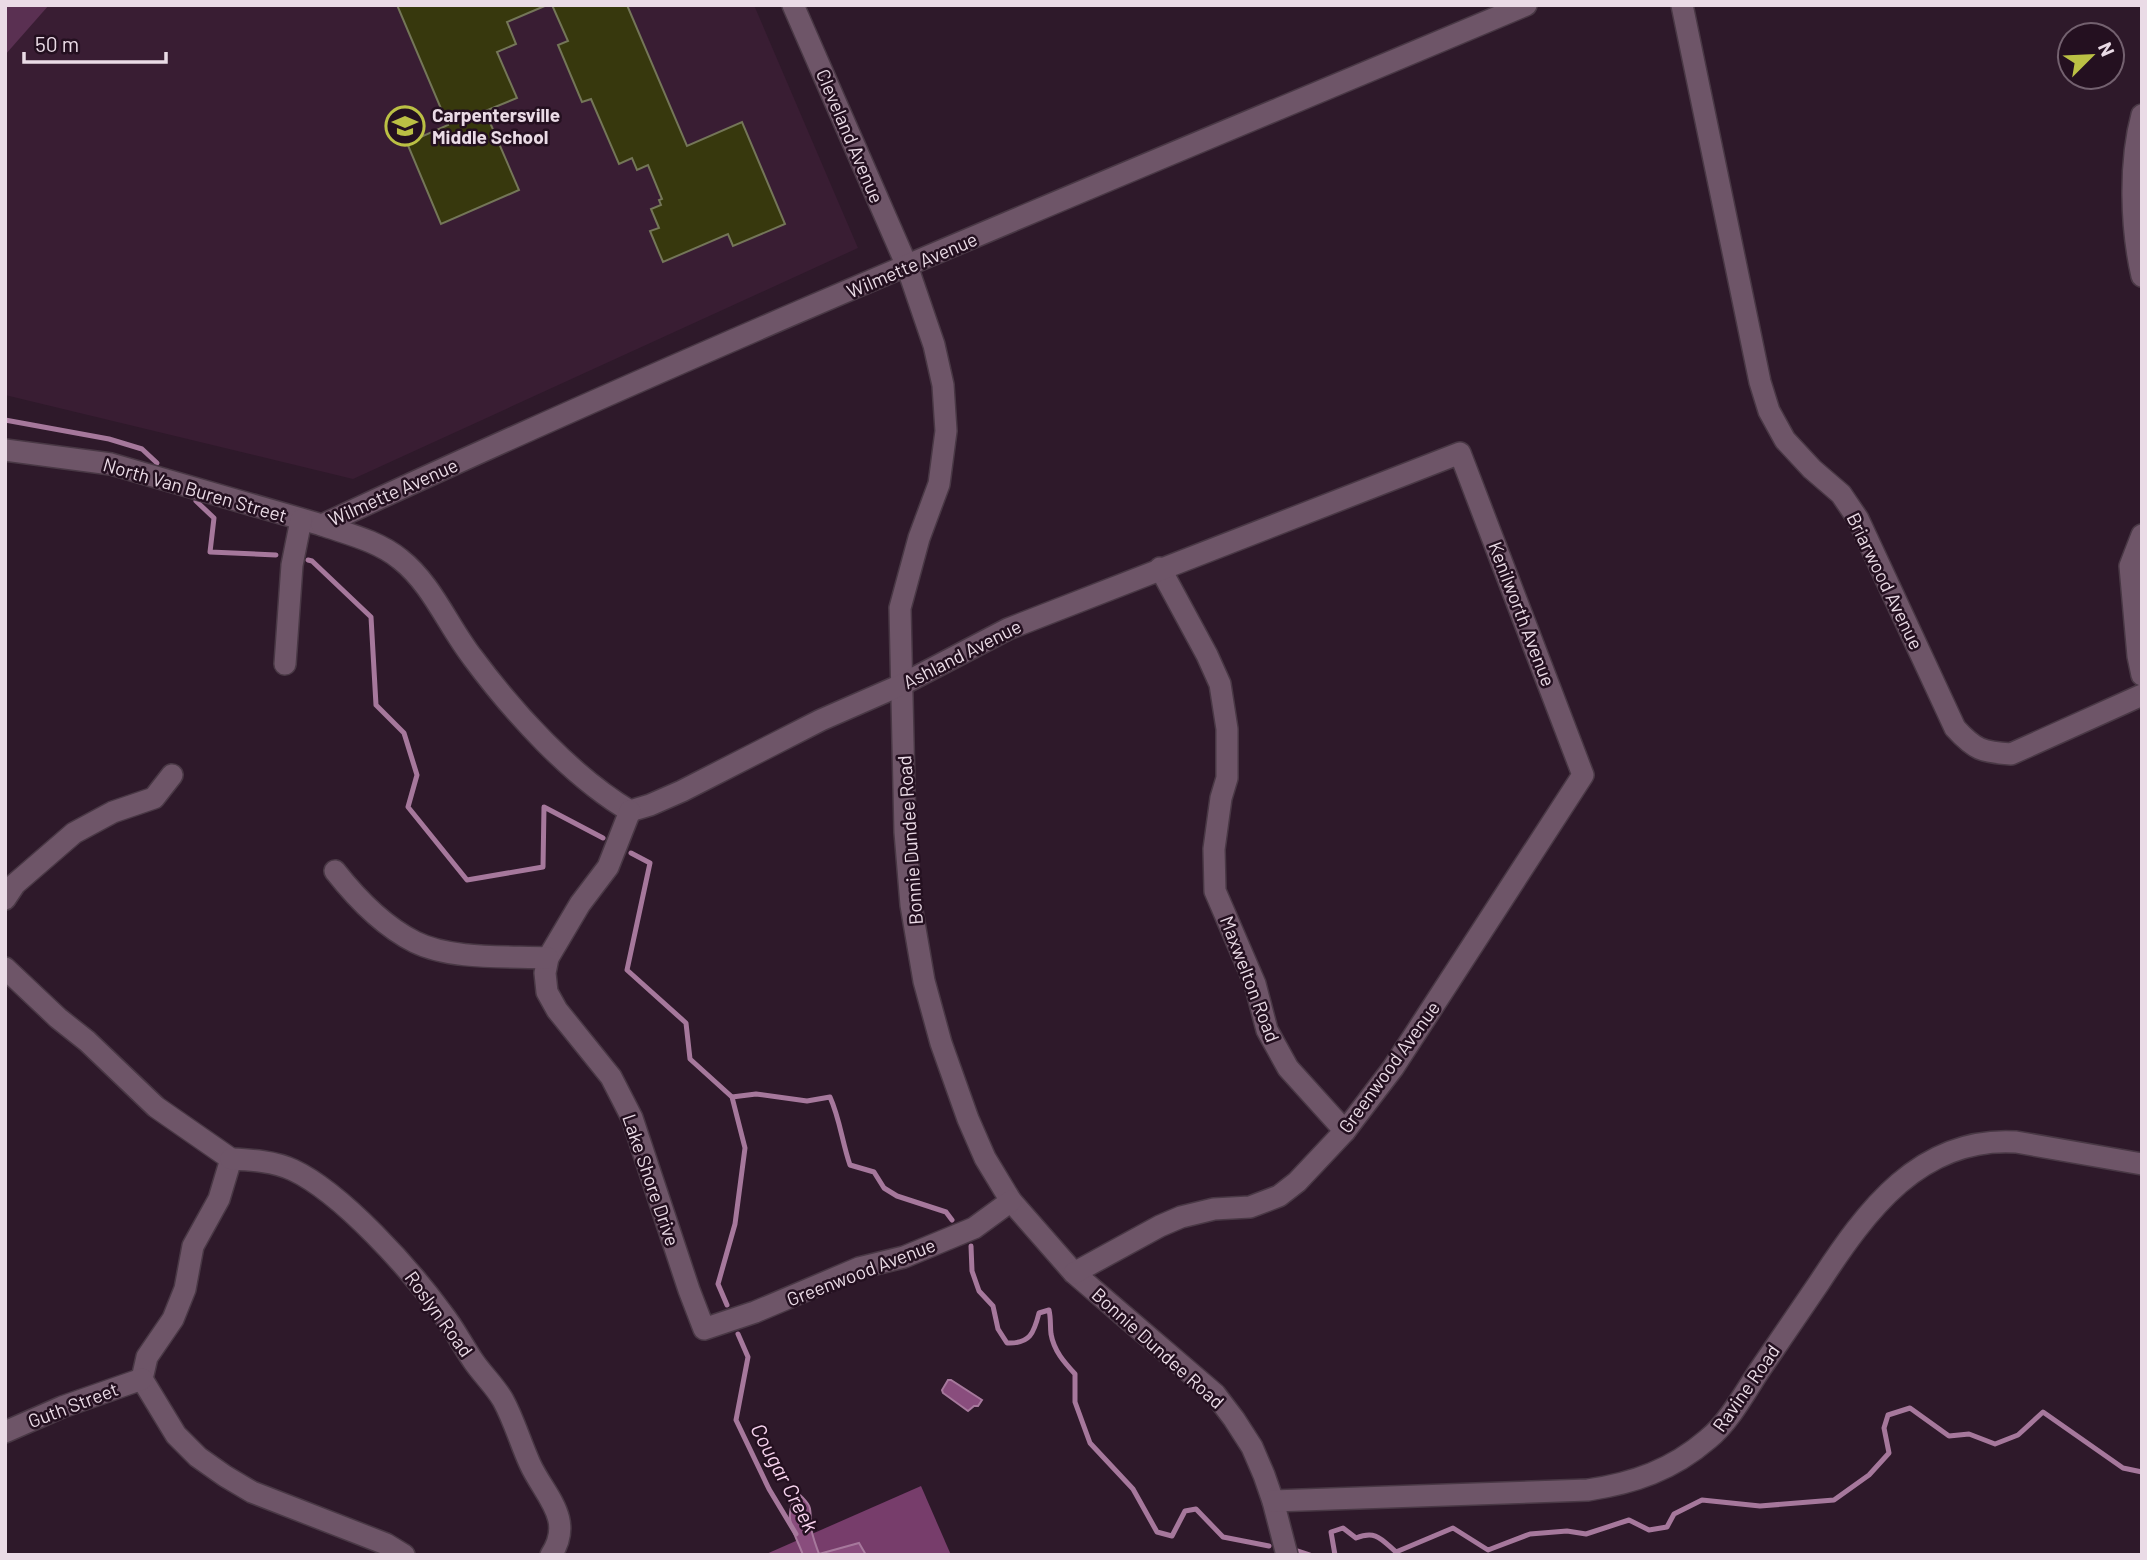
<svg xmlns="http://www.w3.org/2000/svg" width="2147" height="1560" font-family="Barlow,sans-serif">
<rect width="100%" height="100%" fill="#2e192a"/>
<!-- built -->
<path fill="#391d33" d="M5 5H754L858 248 353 479 5 395Z"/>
<!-- green -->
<path fill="#5a3052" d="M5 5H49L5 55Z"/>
<!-- forest -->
<path fill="#773d6b" d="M921 1486 951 1555H764Z"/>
<!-- water -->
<g fill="#894d7d" stroke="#a6789c" stroke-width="2">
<path d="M948 1380H951L982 1400 978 1406H974L968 1411 943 1393 942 1390Z"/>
<path d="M799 1494C813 1507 810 1508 811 1525 811 1534 816 1545 819 1554L859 1543 866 1555H803C795 1533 780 1514 799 1494Z"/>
</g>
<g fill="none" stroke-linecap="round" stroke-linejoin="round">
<!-- stream -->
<g stroke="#a6789c" stroke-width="5">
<path d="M5 420 109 439 142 449 157 463"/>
<path d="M196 501 214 518 210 552 276 555"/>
<path d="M308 560 312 561 371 617 376 705 404 733 417 775 408 807 467 880 543 867 544 807 603 838"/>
<path d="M631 853 650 863 627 970 686 1023 690 1059 732 1097 745 1148 735 1224 718 1284 727 1305"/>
<path d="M732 1097 756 1094 807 1101 830 1097C840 1119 842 1142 850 1165L874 1172 884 1188 897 1196 946 1212 952 1220"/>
<path d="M971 1246 972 1271 979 1291 993 1306 998 1329 1007 1343C1030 1344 1034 1333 1039 1313L1049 1310C1051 1318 1050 1326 1051 1334 1054 1351 1064 1362 1075 1374V1402L1090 1443 1133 1489 1157 1532 1172 1536 1185 1511 1196 1509 1223 1537 1269 1546"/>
<path d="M738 1334 748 1357 736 1420 769 1489 796 1534"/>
<path d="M1298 1551 1310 1555"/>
<path d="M1335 1555 1331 1532 1343 1528 1356 1538C1376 1530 1381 1539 1396 1552L1453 1528 1488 1550 1530 1534 1567 1531 1586 1534 1629 1520 1649 1530 1667 1527 1674 1514 1702 1500 1760 1506 1834 1500 1869 1475 1889 1453 1884 1428 1888 1415 1910 1408 1949 1436 1969 1434 1995 1444 2018 1435 2043 1412 2123 1468 2142 1472"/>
</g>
</g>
<!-- building -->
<g fill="#37380d" stroke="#747658" stroke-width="2">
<path d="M397 5H547L507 22 516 44 497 52 517 98 485 111 519 190 441 224 407 143 448 125Z"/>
<path d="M552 5H627L687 146 742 122 785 224 733 246 728 234 663 262 650 231 659 228 651 209 661 205 659 200 662 199 648 165 637 170 632 158 619 164 591 99 582 102 558 45 568 41Z"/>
</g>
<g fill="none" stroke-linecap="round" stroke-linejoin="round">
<!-- minor casing -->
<g stroke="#493845" stroke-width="24">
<g id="minor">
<path d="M793 5 907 266 934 345 943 385 946 431 939 484 919 538 900 608 905 832 911 905 924 981 941 1043 968 1119 985 1158 1011 1201 1074 1273 1215 1394 1234 1419 1252 1447 1264 1475 1273 1501 1287 1555"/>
<path d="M1682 5 1760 382 1769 411 1785 440 1812 469 1841 494 1858 519 1955 728C1975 750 1982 752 2011 754L2142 695"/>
<path d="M2142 115C2129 163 2131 228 2142 276"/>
<path d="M5 450 111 464 322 525C717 340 1123 175 1526 5"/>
<path d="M322 525C348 534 378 541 400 559 432 584 448 626 473 658 513 712 572 777 630 811"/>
<path d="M2142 535 2130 566 2138 656 2142 675"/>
<path d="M1160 568 1207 655 1220 684 1227 729V778L1221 798 1214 849 1215 891 1255 984 1267 1030 1288 1068 1345 1131"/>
<path d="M285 664 292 565 301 520"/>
<path d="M630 811 650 805 682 791 821 720 901 685 1008 629 1460 453 1583 775 1393 1068 1345 1131 1297 1182 1279 1196 1250 1207 1214 1209 1181 1217 1160 1226 1074 1273"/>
<path d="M630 811 608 867 580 904 548 958 545 973 547 992 557 1010 611 1077 632 1118 689 1290 704 1329 755 1312 859 1268 904 1257 974 1228 1011 1201"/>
<path d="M335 871C357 899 383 926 415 942 451 960 508 956 548 958"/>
<path d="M5 899 15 884 74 833 113 812 154 798 172 775"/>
<path d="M5 968 58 1018 87 1041 156 1107 231 1159 219 1199 193 1246 185 1289 173 1319 147 1357 142 1379"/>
<path d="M231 1159C252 1160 274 1161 293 1170 342 1193 410 1269 442 1313 454 1328 463 1346 474 1362 483 1375 495 1386 503 1400 514 1420 520 1442 530 1464 544 1495 575 1519 551 1555"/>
<path d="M142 1379 176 1435 198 1457 225 1476 252 1492 386 1544 404 1555"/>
<path d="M5 1432 62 1407 142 1379"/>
<path d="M1273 1501 1588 1490C1634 1483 1672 1470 1708 1439 1729 1422 1744 1394 1759 1371 1779 1342 1799 1312 1819 1283 1866 1211 1920 1136 2016 1142L2142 1164"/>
</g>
</g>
<!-- minor -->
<use href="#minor" stroke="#6e5568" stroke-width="21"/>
</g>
<!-- icons -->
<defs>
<g id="school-ring" transform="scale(2.0125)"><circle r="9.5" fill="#241020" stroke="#bbc044" stroke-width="1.5"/><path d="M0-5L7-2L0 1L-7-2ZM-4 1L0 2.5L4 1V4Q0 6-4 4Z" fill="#bbc044"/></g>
</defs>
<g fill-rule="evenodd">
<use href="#school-ring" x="405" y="126"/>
</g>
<g text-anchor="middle" stroke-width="5" stroke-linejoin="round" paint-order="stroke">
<!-- poi labels -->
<g font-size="19" font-weight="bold" fill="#eadbe6" stroke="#241020" text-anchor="start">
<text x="432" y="122">Carpentersville<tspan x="432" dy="22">Middle School</tspan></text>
</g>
<!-- street labels -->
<g font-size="19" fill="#eadbe6" stroke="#241020">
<text transform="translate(850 136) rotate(67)" y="7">Cleveland Avenue</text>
<text transform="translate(912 265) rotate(-23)" y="7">Wilmette Avenue</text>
<text transform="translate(195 490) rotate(16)" y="7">North Van Buren Street</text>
<text transform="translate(393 492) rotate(-24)" y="7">Wilmette Avenue</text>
<text transform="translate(1885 581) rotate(64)" y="7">Briarwood Avenue</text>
<text transform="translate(1522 614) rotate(69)" y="7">Kenilworth Avenue</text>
<text transform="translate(962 654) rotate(-27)" y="7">Ashland Avenue</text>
<text transform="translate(910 840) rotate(-94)" y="7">Bonnie Dundee Road</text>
<text transform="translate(1250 979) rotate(69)" y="7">Maxwelton Road</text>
<text transform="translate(1389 1067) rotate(-54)" y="7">Greenwood Avenue</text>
<text transform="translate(651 1180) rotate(71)" y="7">Lake Shore Drive</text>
<text transform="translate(861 1272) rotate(-21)" y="7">Greenwood Avenue</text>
<text transform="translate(439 1314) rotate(54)" y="7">Roslyn Road</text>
<text transform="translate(1158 1348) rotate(42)" y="7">Bonnie Dundee Road</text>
<text transform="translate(1746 1388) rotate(-55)" y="7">Ravine Road</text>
<text transform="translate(73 1405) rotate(-21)" y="7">Guth Street</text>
</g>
<!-- water labels -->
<g font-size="21" font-style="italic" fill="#f7d3ee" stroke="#241020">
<text transform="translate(784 1478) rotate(62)" y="7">Cougar Creek</text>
</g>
</g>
<!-- border -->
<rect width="2147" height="1560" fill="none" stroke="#eadbe6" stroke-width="14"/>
<!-- north arrow -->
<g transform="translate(2091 56) rotate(66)"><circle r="33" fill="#241020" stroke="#73616f" stroke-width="2"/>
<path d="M0-5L12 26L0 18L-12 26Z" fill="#bbc044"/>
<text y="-10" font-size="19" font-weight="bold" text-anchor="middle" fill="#eadbe6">N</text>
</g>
<!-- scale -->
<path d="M24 52v10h142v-10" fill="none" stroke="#eadbe6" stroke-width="3.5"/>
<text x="35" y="52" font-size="21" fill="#eadbe6" stroke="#241020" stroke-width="5" paint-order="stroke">50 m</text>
</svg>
